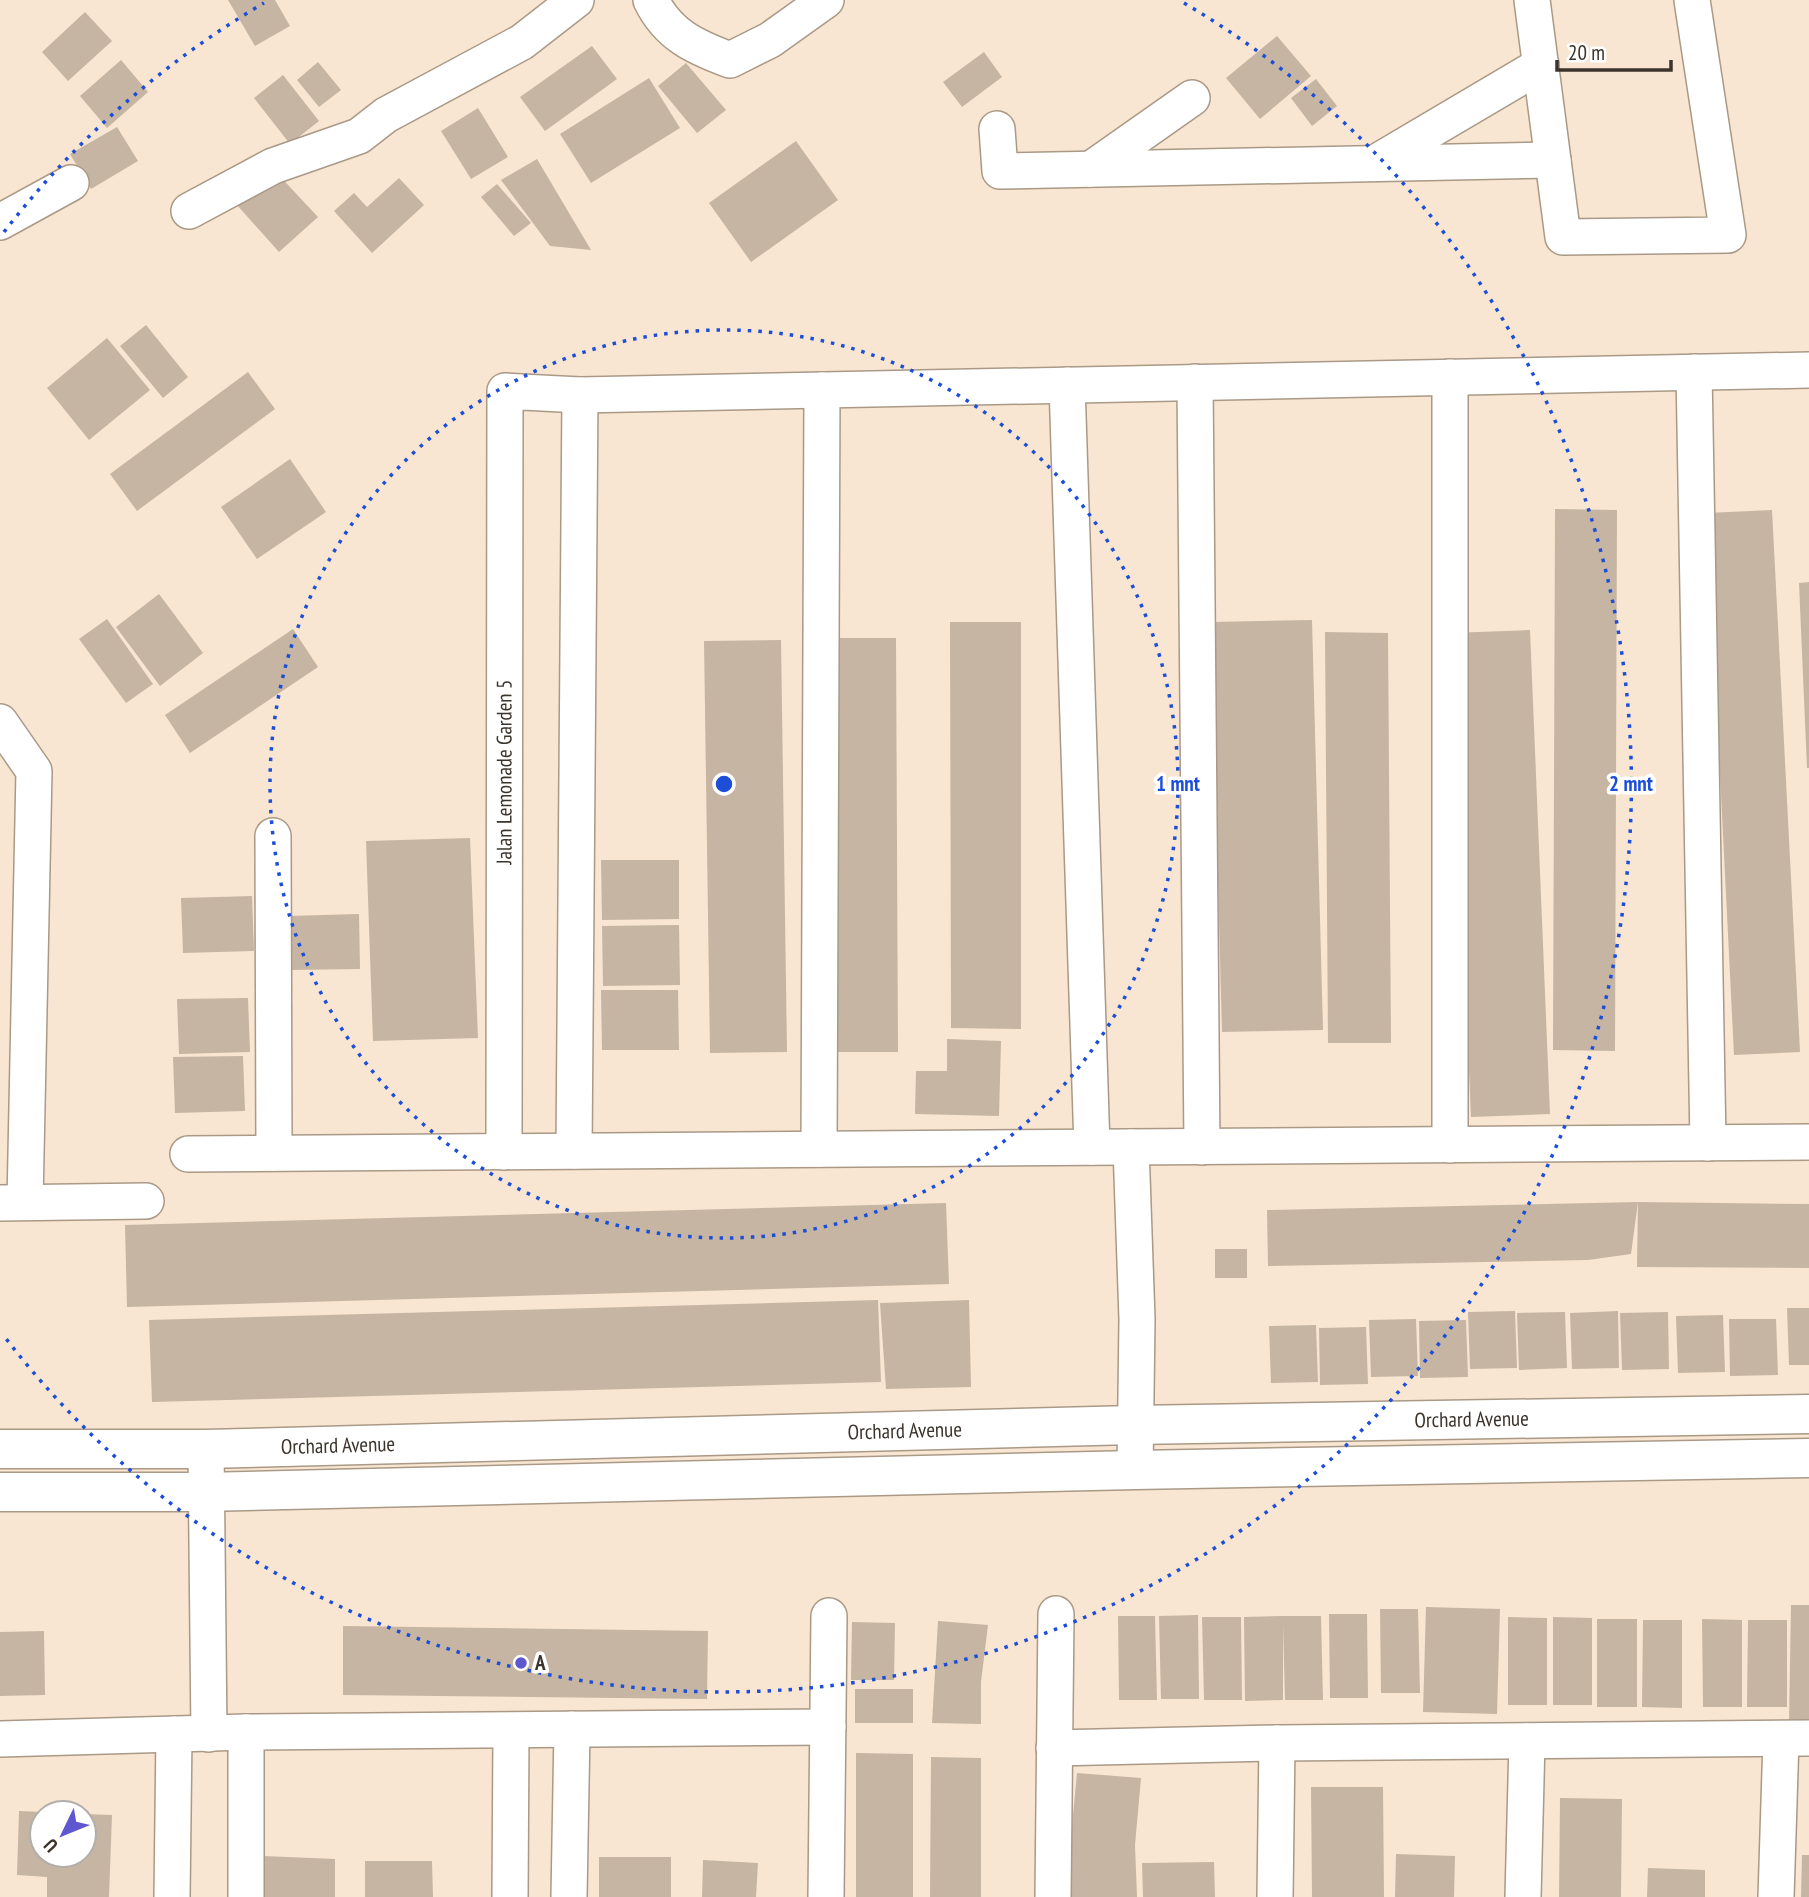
<svg xmlns="http://www.w3.org/2000/svg" width="1809" height="1897" font-family="'PT Sans Narrow',sans-serif">
<rect width="100%" height="100%" fill="#f8e6d2"/>
<!-- building -->
<g fill="#c6b5a2">
<path d="M228 0H275L290 26 255 46Z"/>
<path d="M85 12 112 41 68 81 42 52Z"/>
<path d="M1277 36 1311 76 1260 119 1226 78Z"/>
<path d="M592 46 617 79 545 131 520 97Z"/>
<path d="M984 52 1002 77 962 107 943 82Z"/>
<path d="M121 60 148 92 107 128 80 96Z"/>
<path d="M318 62 341 90 319 107 297 80Z"/>
<path d="M686 63 726 110 697 133 658 86Z"/>
<path d="M283 75 319 121 290 144 254 98Z"/>
<path d="M649 78 680 128 591 183 560 134Z"/>
<path d="M1316 79 1337 106 1312 126 1291 98Z"/>
<path d="M478 108 508 157 471 179 441 131Z"/>
<path d="M117 127 138 161 91 189 70 154Z"/>
<path d="M796 141 838 200 751 262 709 203Z"/>
<path d="M537 159 591 250 550 246 501 180Z"/>
<path d="M274 170 318 217 279 252 236 204Z"/>
<path d="M399 178 424 205 372 253 334 211 354 193 367 207Z"/>
<path d="M497 184 531 223 514 236 481 197Z"/>
<path d="M146 325 188 377 163 398 120 346Z"/>
<path d="M107 338 150 390 89 440 47 388Z"/>
<path d="M248 372 275 409 137 511 110 474Z"/>
<path d="M290 459 326 512 257 559 221 507Z"/>
<path d="M1555 509 1617 510 1615 1051 1553 1050Z"/>
<path d="M1772 510 1800 1052 1734 1055 1707 513Z"/>
<path d="M1809 582V768H1807L1799 583Z"/>
<path d="M159 594 203 653 160 686 116 627Z"/>
<path d="M107 619 153 684 126 703 79 639Z"/>
<path d="M1312 620 1323 1030 1222 1032 1211 622Z"/>
<path d="M950 622H1021V1029L951 1028Z"/>
<path d="M293 629 318 667 190 753 165 715Z"/>
<path d="M1530 630 1550 1114 1471 1117 1450 633Z"/>
<path d="M1325 632 1388 633 1391 1043H1328Z"/>
<path d="M828 638H896L898 1052H829Z"/>
<path d="M781 640 787 1052 710 1053 704 641Z"/>
<path d="M470 838 478 1038 373 1041 366 841Z"/>
<path d="M601 860H679V919L602 920Z"/>
<path d="M252 896 254 951 183 953 181 898Z"/>
<path d="M359 914 360 969 290 970 288 916Z"/>
<path d="M679 925 680 985 603 986 602 926Z"/>
<path d="M601 990H678L679 1050H602Z"/>
<path d="M248 998 250 1052 179 1054 177 999Z"/>
<path d="M947 1039 1001 1041 999 1116 915 1114 916 1071H947Z"/>
<path d="M243 1056 245 1111 175 1113 173 1057Z"/>
<path d="M1638 1202 1631 1254 1588 1260 1268 1266 1267 1210Z"/>
<path d="M1638 1202 1809 1204V1268L1637 1267Z"/>
<path d="M946 1203 949 1284 127 1307 125 1225Z"/>
<rect x="1215" y="1249" width="32" height="29"/>
<path d="M878 1300 881 1382 152 1402 149 1320Z"/>
<path d="M969 1300 971 1387 886 1389 880 1303Z"/>
<path d="M1787 1308H1809V1365H1789Z"/>
<path d="M1515 1311 1517 1368 1470 1369 1468 1312Z"/>
<path d="M1618 1311 1619 1368 1572 1369 1570 1313Z"/>
<path d="M1565 1312 1567 1368 1519 1370 1517 1313Z"/>
<path d="M1668 1312 1669 1369 1622 1370 1620 1313Z"/>
<path d="M1723 1315 1725 1372 1678 1373 1676 1316Z"/>
<path d="M1416 1319 1418 1376 1371 1377 1369 1320Z"/>
<path d="M1729 1319H1776L1778 1375 1730 1376Z"/>
<path d="M1466 1320 1468 1377 1420 1378 1419 1321Z"/>
<path d="M1316 1325 1318 1382 1271 1383 1269 1326Z"/>
<path d="M1366 1327 1368 1384 1320 1385 1319 1328Z"/>
<path d="M1791 1605H1809V1724L1789 1723Z"/>
<path d="M1426 1607 1500 1609 1497 1714 1423 1712Z"/>
<path d="M1380 1609H1418L1420 1693H1381Z"/>
<path d="M1329 1614H1367L1368 1698H1330Z"/>
<path d="M1198 1615 1199 1699H1161L1159 1616Z"/>
<path d="M1118 1616H1155L1157 1700H1119Z"/>
<path d="M1282 1616H1321L1323 1700H1285L1283 1624V1700L1245 1701 1244 1617Z"/>
<path d="M1202 1617H1241L1242 1700H1204Z"/>
<path d="M1508 1617 1547 1618V1705H1508Z"/>
<path d="M1553 1617 1592 1618V1705H1553Z"/>
<rect x="1597" y="1619" width="40" height="88"/>
<path d="M1702 1619 1742 1620V1707H1703Z"/>
<path d="M1643 1620H1682V1708L1642 1707Z"/>
<path d="M1748 1620H1787V1707H1747Z"/>
<path d="M938 1621 988 1625 981 1682V1724L932 1723Z"/>
<path d="M852 1622 895 1623 894 1680H851Z"/>
<path d="M343 1626 708 1631 707 1699 343 1695Z"/>
<path d="M44 1631 45 1695 0 1696V1632Z"/>
<rect x="855" y="1689" width="58" height="34"/>
<path d="M856 1753 913 1754V1897H856Z"/>
<path d="M931 1757 981 1758V1897H930Z"/>
<path d="M1077 1773 1141 1778 1135 1845 1137 1897H1072L1070 1847Z"/>
<path d="M1311 1787H1383L1384 1897H1312Z"/>
<path d="M1560 1798 1622 1799 1621 1897H1559Z"/>
<path d="M19 1811 42 1812V1855H84V1814L112 1815 109 1897H47V1877L17 1875Z"/>
<path d="M1396 1854 1455 1856 1454 1897H1395Z"/>
<path d="M1802 1855H1809V1897H1801Z"/>
<path d="M263 1856 335 1859V1897H262Z"/>
<rect x="599" y="1857" width="72" height="40"/>
<path d="M703 1860 758 1863 756 1897H702Z"/>
<path d="M365 1861H432L433 1897H365Z"/>
<path d="M1214 1862 1215 1897H1143L1142 1863Z"/>
<path d="M1648 1868 1705 1870V1897H1647Z"/>
</g>
<g fill="none" stroke-linecap="round" stroke-linejoin="round">
<!-- street casing -->
<g stroke="#a99986" stroke-width="38">
<g id="street">
<path d="M651 0C668 35 695 47 730 60L770 40 826 0"/>
<path d="M1532 0 1563 237 1728 235 1692 0"/>
<path d="M997 129 1000 171 1553 160"/>
<path d="M1375 163 1541 65"/>
<path d="M1091 169 1192 98"/>
<path d="M189 211 273 166 359 136 386 115 522 42 576 0"/>
<path d="M0 222 71 183"/>
<path d="M1694 372 1708 1143"/>
<path d="M1450 377V1145"/>
<path d="M1195 382 1202 1147"/>
<path d="M1067 385 1092 1147"/>
<path d="M0 722 34 771 25 1202"/>
<path d="M273 836 274 1153"/>
<path d="M1131 1147 1137 1319 1135 1470"/>
<path d="M819 1149 822 390"/>
<path d="M574 1151 580 395"/>
<path id="s1" d="M504 1152 505 391 580 395 1809 370"/>
<path d="M188 1154 1809 1142"/>
<path d="M0 1203 146 1201"/>
<path d="M206 1449 209 1734"/>
<path d="M0 1739 246 1732 828 1727"/>
<path d="M1054 1748 1277 1743 1809 1738"/>
<path d="M172 1897 174 1734"/>
<path d="M246 1897V1732"/>
<path d="M510 1897 511 1732"/>
<path d="M569 1897 572 1729"/>
<path d="M826 1897 829 1616"/>
<path d="M1053 1897 1056 1614"/>
<path d="M1275 1897 1277 1743"/>
<path d="M1523 1897 1527 1741"/>
<path d="M1776 1897 1781 1739"/>
</g>
</g>
<!-- secondary casing -->
<g stroke="#a99986" stroke-width="41">
<g id="secondary">
<path id="s2" d="M0 1449H206L1133 1425 1809 1414"/>
<path d="M0 1492H204L1135 1470 1809 1458"/>
</g>
</g>
<!-- street -->
<use href="#street" stroke="#fff" stroke-width="35"/>
<!-- secondary -->
<use href="#secondary" stroke="#fff" stroke-width="38"/>
</g>
<!-- distance rings -->
<g fill="none" stroke="#1d4ed8" stroke-width="3.5" stroke-dasharray="3.5 7">
<circle cx="724" cy="784" r="454"/>
<path d="M4 232A907 907 0 0 1 264 3M1184 3A907 907 0 1 1 4 1336"/>
</g>
<!-- markers -->
<circle fill="#5e57cf" stroke="#fff" stroke-width="2.5" cx="521" cy="1663" r="7"/>
<g text-anchor="middle" stroke-width="7" stroke-linejoin="round" paint-order="stroke">
<!-- street labels -->
<g font-size="21" fill="#3b342c" stroke="#fff">
<text dy="7" stroke="none"><textPath href="#s1" startOffset="380">Jalan Lemonade Garden 5</textPath></text>
<text dy="7" stroke="none"><textPath href="#s2" startOffset="1472">Orchard Avenue</textPath></text>
<text dy="7" stroke="none"><textPath href="#s2" startOffset="905">Orchard Avenue</textPath></text>
<text dy="7" stroke="none"><textPath href="#s2" startOffset="338">Orchard Avenue</textPath></text>
</g>
<!-- poi labels -->
<g font-size="21" font-weight="bold" fill="#3b342c" stroke="#fff" text-anchor="start">
<text x="535" y="1670">A</text>
</g>
</g>
<circle cx="724" cy="784" r="10" fill="#1d4ed8" stroke="#fff" stroke-width="3.5"/>
<g font-size="21" text-anchor="middle" font-weight="bold" fill="#1d4ed8" stroke="#fff" stroke-width="7" stroke-linejoin="round" paint-order="stroke">
<text x="1178" y="791">1 mnt</text>
<text x="1631" y="791">2 mnt</text>
</g>
<!-- north arrow -->
<g transform="translate(63 1834) rotate(227)"><circle r="33" fill="#ffffff" stroke="#b1aeab" stroke-width="2"/>
<path d="M0-5L12 26L0 18L-12 26Z" fill="#5e57cf"/>
<text y="-10" font-size="19" font-weight="bold" text-anchor="middle" fill="#3b342c">U</text>
</g>
<!-- scale -->
<path d="M1557 60v10h114v-10" fill="none" stroke="#3b342c" stroke-width="3.5"/>
<text x="1568" y="60" font-size="21" fill="#3b342c" stroke="#ffffff" stroke-width="5" paint-order="stroke">20 m</text>
</svg>
